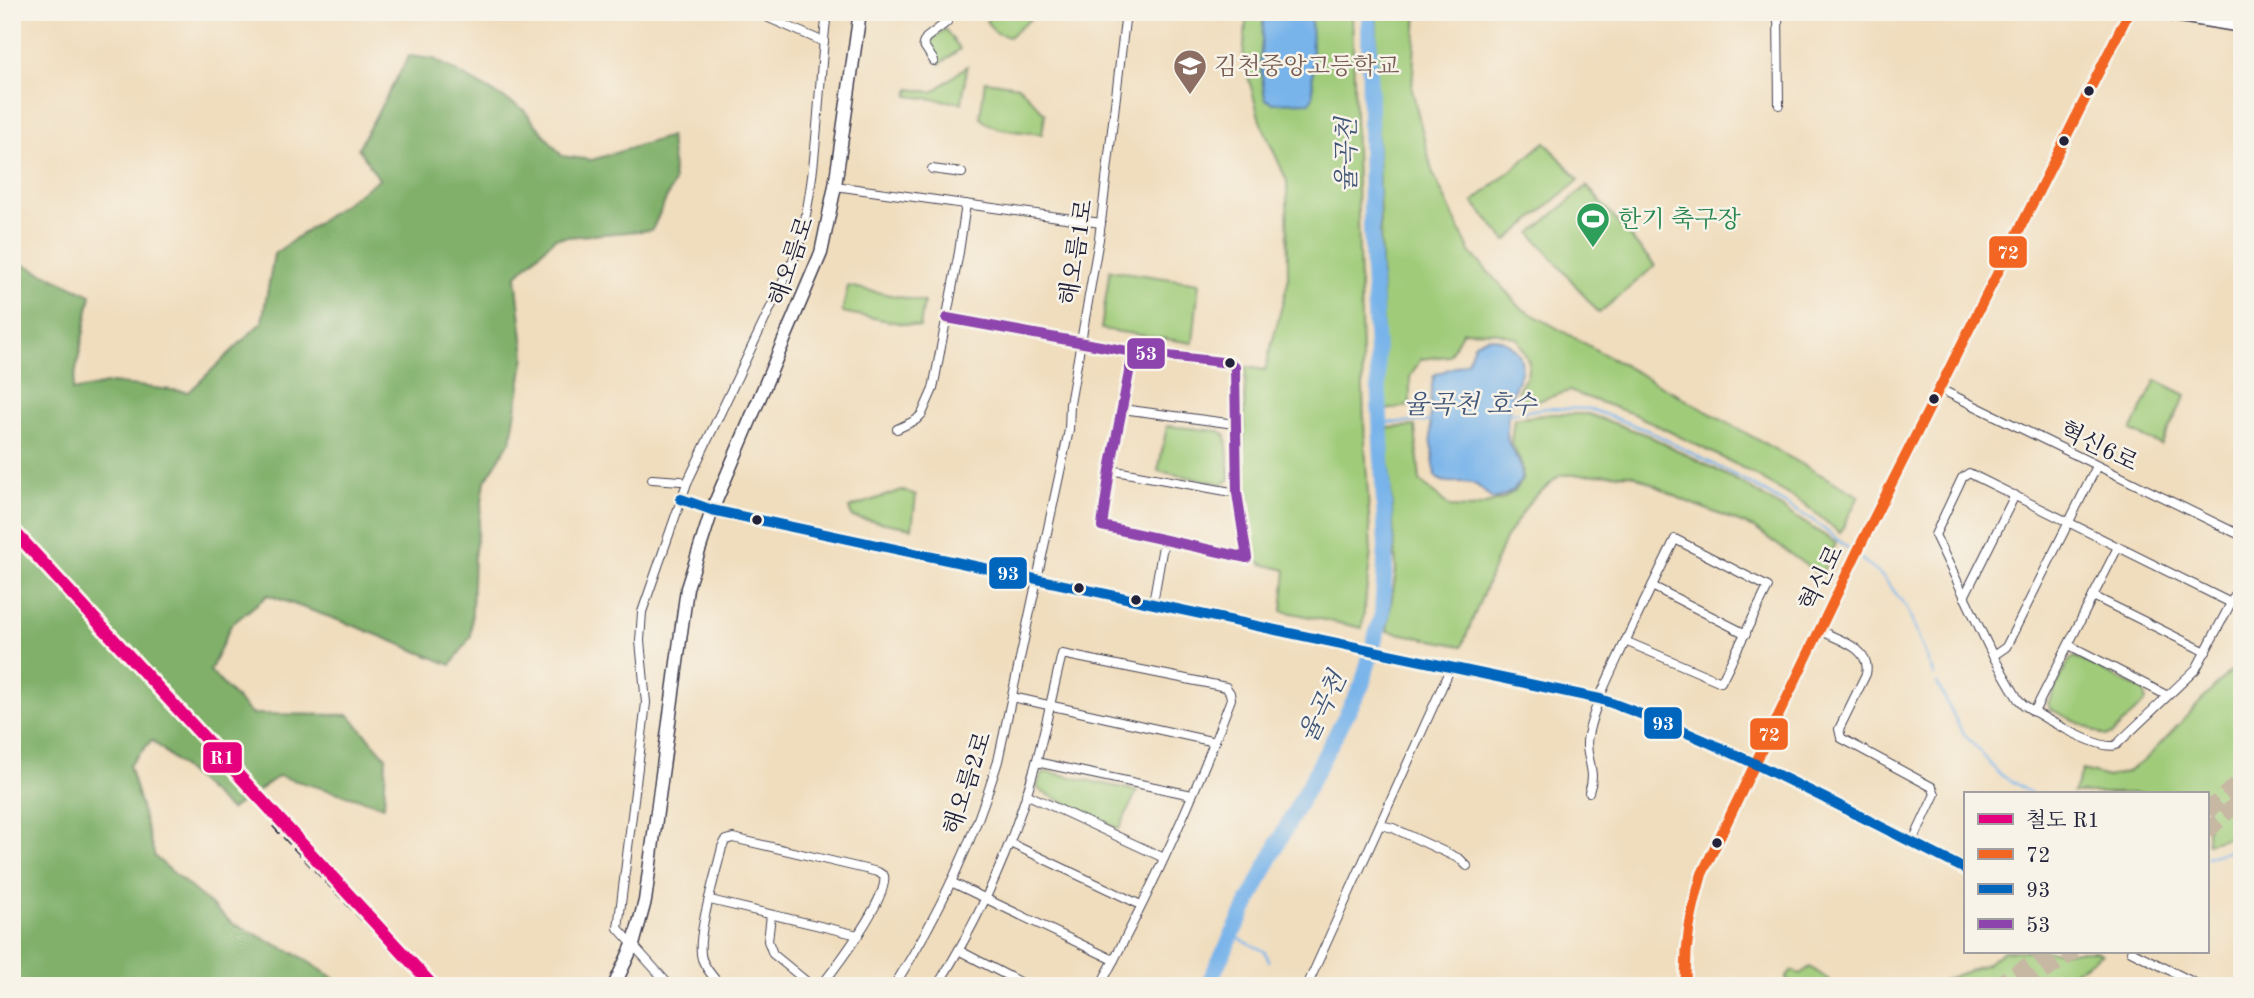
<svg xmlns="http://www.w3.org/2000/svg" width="2254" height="998" font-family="'Old Standard TT','Noto Serif KR',serif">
<rect width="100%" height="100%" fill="#f7f3e8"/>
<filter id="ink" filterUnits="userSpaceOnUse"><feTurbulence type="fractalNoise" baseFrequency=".0143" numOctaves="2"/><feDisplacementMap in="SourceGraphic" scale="14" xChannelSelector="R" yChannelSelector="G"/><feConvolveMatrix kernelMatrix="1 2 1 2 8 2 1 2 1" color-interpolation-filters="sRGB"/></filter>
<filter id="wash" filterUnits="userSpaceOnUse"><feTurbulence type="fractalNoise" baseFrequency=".00686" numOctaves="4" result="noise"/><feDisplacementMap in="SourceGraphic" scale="28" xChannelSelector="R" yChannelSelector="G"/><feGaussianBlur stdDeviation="1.57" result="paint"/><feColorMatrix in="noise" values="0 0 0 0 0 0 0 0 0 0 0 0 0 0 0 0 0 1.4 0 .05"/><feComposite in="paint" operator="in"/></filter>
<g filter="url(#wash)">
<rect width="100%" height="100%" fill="#f0ddbd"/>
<!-- green -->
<g fill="#a0cc7a" stroke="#61775a" stroke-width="2">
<path d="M996 12 1034 16 1009 37 996 33 986 21Z"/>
<path d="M1247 12H1352L1364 423 1371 552 1362 628 1282 611 1286 570 1262 564 1256 559C1246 491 1241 437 1246 367L1265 370 1288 282 1287 181 1260 121 1243 57Z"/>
<path d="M1377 12H1417L1412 89 1432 171 1470 252 1521 308 1859 496 1840 533 1803 503 1737 465 1636 415 1569 391 1531 403 1523 401 1519 396 1518 390 1527 375 1529 362 1517 338 1495 332 1463 331 1449 356 1421 359 1410 377V406L1385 410 1376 79Z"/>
<path d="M945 29 960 49 940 64 927 44Z"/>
<path d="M967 66 962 103 908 96 910 89 933 92Z"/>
<path d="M985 81 1019 86 1045 114 1042 134C1023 131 992 133 980 117Z"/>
<path d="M1545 142 1579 180 1506 241 1473 202Z"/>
<path d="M1587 186 1655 266 1599 313 1531 233Z"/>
<path d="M1110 270 1199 283 1193 343 1101 329Z"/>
<path d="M848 286 924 302 920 327 842 312Z"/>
<path d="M2156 380 2186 395 2161 445 2131 431Z"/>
<path d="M1551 414H1588L1647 435 1742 483 1836 543 1821 576 1754 528 1683 500 1632 474 1560 475 1531 500 1505 539 1462 646 1387 631 1396 571 1387 428 1415 426 1420 481 1450 507 1472 508 1503 499 1515 491 1523 479 1522 465 1511 442 1514 419Z"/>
<path d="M1167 426 1220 431 1226 436 1230 479 1223 484 1158 471Z"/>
<path d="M902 490 916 495 912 528 852 517 849 508Z"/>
<path d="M2075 657 2144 691 2146 701 2112 734 2105 736 2050 709 2048 703 2069 661Z"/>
<path d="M2230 671 2242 677V834L2207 843V793H2073L2083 770 2108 777 2126 772 2144 761Z"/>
<path d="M1048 772 1137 791 1119 829 1042 792 1037 787 1041 775Z"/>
<path d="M2004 951H2096L2102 954 2051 986H1928L1986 964Z"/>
<path d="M1810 967 1832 982 1830 986H1787L1789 983 1786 978 1792 971 1800 974Z"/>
</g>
<!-- forest -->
<path fill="#80b06a" stroke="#516952" stroke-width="2" d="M409 56 434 59 523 109 562 156 592 160 670 136 674 182 652 230 555 238 516 276 525 356 511 440 485 481 474 557 471 636 451 665 360 628 268 595 231 625 210 671 251 714 349 715 386 757 384 806 279 776 230 810 152 740 129 765 155 857 232 923 298 955 346 986H12V259L91 295 72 391 112 383 189 392 262 322 274 254 379 179 358 148Z"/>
<!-- water -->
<g fill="#78b4ea" stroke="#4d6b92" stroke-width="2">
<path d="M1264 12H1311L1313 97 1310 102 1273 103 1265 99 1260 63Z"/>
<path d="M1488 337C1507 339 1525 351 1521 372 1519 379 1515 385 1513 392 1509 407 1505 426 1508 441 1512 454 1524 463 1521 477 1519 490 1504 497 1492 499 1486 494 1481 487 1474 484 1461 478 1446 488 1435 476 1432 444 1426 407 1434 375L1467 362 1475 343Z"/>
</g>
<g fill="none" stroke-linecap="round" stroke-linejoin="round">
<!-- stream -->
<g stroke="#78b4ea" stroke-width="2.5">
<path d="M1508 414 1546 408 1590 409 1649 431 1744 480 1814 521 1854 553"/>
<path d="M1380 423 1431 421"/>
<path d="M1859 557 1884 578 1907 608 1934 676"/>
<path d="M1937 683 1961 730 1999 774 2031 793"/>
<path d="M2207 857 2242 848"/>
<path d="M1232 935 1264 951 1269 961"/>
</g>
<!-- river -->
<path stroke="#78b4ea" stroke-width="16" d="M1207 986 1278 843 1362 685 1382 614 1386 547 1371 227 1369 12"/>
</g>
</g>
<g filter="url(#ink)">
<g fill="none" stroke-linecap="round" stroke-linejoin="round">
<!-- highway-tunnel -->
<g stroke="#c7b8a3" stroke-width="16" stroke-dasharray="16 8" stroke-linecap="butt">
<path d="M2207 812 2242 778"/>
<path d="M2207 832 2242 798"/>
<path d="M1994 986 2052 951"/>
<path d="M2024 986 2075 951"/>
</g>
<!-- street casing -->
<g stroke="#413e4e" stroke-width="10">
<g id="street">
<path d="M755 12 824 42"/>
<path d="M1778 12 1779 105"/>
<path d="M934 61 923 44 926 38 947 22"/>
<path d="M932 169 962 173"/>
<path d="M835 186 1101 223"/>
<path d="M947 318 1133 352 1230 363 1235 367 1237 493 1247 558 1102 526 1110 470 1133 352"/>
<path d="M1940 389 2242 536"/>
<path d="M1122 409 1235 424"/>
<path d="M897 429 916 420 922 414 933 389 959 252 966 204"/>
<path d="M1110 470 1237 493"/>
<path d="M1969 473 2231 603 2196 669 2116 745C2101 752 2039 715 2024 705L2018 699 1993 656 1935 535 1962 478Z"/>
<path d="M652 479 681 481"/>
<path d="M681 499 712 510 1600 699C1727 743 1845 810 1965 869"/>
<path d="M1652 586 1746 634"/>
<path d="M2093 596 2206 652"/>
<path d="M1964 597 2015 495"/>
<path d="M1153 603 1164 540"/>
<path d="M2231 603 2242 579"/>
<path d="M1819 630C1839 640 1872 648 1866 674L1839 729 1841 738 1932 787 1935 794 1912 843"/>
<path d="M2069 645 2166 695"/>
<path d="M1993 656 2006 647 2097 466"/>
<path d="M1012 697 1215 742"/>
<path d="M2034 712 2118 547"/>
<path d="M1036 762 1192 795"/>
<path d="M1589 792C1598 769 1583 756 1588 735 1594 707 1607 680 1619 655 1637 616 1656 578 1675 539L1768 587 1721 682 1625 641"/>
<path d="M1026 794 1164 858"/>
<path d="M1381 825 1393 828 1460 859 1467 866"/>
<path d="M1010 843 1141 905"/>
<path d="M951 882 1114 960"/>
<path d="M710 900 858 935"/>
<path d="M771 915 768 941 773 954 812 986"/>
<path d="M960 951 1027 986"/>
<path d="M2131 951 2201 986"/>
<path d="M670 986 618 928 646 703 640 641 642 612 687 483 798 250C819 173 817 91 827 12"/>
<path d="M721 986C714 978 706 970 702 959 695 938 717 871 722 847L726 840 733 838 878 872 884 876C889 897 836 967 821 986"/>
<path d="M894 986C938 916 974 840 998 761L1069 430 1070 404 1099 239 1126 12"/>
<path d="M937 986C981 917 1014 842 1036 763 1046 727 1053 690 1062 654L1226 687 1230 693 1231 699C1194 797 1150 894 1100 986"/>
<path d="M1307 986 1451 667"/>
</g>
</g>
<!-- secondary casing -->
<g stroke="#413e4e" stroke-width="15">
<g id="secondary">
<path d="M2155 12 2242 26"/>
<path d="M614 986 633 945 645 901 687 588 712 510 821 253 835 186 860 12"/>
<path d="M1686 986C1684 946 1691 912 1702 874L1862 542 2129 12"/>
</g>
</g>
<!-- street -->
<use href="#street" stroke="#fff" stroke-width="8"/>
<!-- secondary -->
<use href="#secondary" stroke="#fff" stroke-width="12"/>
<!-- rail -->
<path stroke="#22223b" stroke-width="2.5" stroke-dasharray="10 5" stroke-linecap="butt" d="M273 826 424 986"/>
<!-- bus-1 casing -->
<g stroke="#f7f3e8" stroke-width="16">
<path id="bus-1" d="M1686 986C1684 946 1691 912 1702 874L1862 542 2129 12"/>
</g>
<!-- bus-2 casing -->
<g stroke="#f7f3e8" stroke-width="16">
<path id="bus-2" d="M681 499 712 510 1600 699C1727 743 1845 810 1965 869"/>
</g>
<!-- bus-3 casing -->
<g stroke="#f7f3e8" stroke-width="16">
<path id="bus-3" d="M947 318 1133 352 1230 363 1235 367 1237 493 1247 558 1102 526 1110 470 1133 352"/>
</g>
<!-- bus-1 -->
<use href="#bus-1" stroke="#f26522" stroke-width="10"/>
<!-- bus-2 -->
<use href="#bus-2" stroke="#0065bd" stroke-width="10"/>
<!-- bus-3 -->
<use href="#bus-3" stroke="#8e44ad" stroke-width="10"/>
<!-- rail-1 casing -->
<g stroke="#f7f3e8" stroke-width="18">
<path id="rail-1" d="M12 529 433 986"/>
</g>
<!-- rail-1 -->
<use href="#rail-1" stroke="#e5007d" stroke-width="12"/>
</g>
</g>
<!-- icons -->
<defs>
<g id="school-pin" transform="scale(1.75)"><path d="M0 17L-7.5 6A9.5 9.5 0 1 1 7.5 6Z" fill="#8d6e63" stroke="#f7f3e8"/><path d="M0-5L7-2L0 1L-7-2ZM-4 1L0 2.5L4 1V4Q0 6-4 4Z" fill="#fff"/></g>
<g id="stadium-pin" transform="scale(1.75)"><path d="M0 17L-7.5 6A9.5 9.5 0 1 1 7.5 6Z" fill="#2e9e5b" stroke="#f7f3e8"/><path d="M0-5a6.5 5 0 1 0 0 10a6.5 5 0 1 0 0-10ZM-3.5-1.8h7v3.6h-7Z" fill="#fff"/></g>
</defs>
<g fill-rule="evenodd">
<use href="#school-pin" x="1190" y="66"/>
<use href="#stadium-pin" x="1593" y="219"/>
</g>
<!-- markers -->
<g fill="#22223b" stroke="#f7f3e8" stroke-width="2.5">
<circle cx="2089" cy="91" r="6"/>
<circle cx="2064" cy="141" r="6"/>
<circle cx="1230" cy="363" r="6"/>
<circle cx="1934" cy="399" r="6"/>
<circle cx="757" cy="520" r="6"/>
<circle cx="1079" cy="588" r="6"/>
<circle cx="1136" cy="600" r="6"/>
<circle cx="1717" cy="843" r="6"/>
</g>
<g text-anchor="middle" stroke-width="5" stroke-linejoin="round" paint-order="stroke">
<!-- education labels -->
<g font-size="24" fill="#785e54" stroke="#f7f3e8" text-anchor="start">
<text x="1214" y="74">김천중앙고등학교</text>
</g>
<!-- leisure labels -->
<g font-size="24" fill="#27864d" stroke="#f7f3e8" text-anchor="start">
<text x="1618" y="227">한기 축구장</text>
</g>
<!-- street labels -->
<g font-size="24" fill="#22223b" stroke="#f7f3e8">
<text transform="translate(1076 252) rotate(-81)" y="8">해오름1로</text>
<text transform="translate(791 261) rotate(-71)" y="8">해오름로</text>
<text transform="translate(2099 446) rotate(26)" y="8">혁신6로</text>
<text transform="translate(1821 578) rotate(-64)" y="8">혁신로</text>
<text transform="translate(967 783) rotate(-72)" y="8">해오름2로</text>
</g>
<!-- water labels -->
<g font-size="26" font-style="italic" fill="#405578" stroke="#f7f3e8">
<text transform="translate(1346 155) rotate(-90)" y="9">율곡천</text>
<text x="1470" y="413">율곡천 호수</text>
<text transform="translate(1322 707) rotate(-64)" y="9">율곡천</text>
</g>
</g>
<g stroke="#f7f3e8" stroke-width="2.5">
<rect x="1988" y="235" width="40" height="34" rx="7" fill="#f26522"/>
<rect x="1126" y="337" width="40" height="33" rx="7" fill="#8e44ad"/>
<rect x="988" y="556" width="40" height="34" rx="7" fill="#0065bd"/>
<rect x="1643" y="706" width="40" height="34" rx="7" fill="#0065bd"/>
<rect x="1749" y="717" width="40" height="34" rx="7" fill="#f26522"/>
<rect x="202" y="741" width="41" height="33" rx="7" fill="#e5007d"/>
</g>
<g font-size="19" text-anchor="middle" font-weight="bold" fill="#fff">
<text x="2008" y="259">72</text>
<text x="1146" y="360">53</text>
<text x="1008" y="580">93</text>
<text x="1663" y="730">93</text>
<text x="1769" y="741">72</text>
<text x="222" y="764">R1</text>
</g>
<!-- margin -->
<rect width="2254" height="998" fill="none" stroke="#f7f3e8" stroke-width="42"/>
<!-- legend -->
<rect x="1964" y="792" width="245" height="161" fill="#f7f3e8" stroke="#a29fa3" stroke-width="2"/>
<rect x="1978" y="814" width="35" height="10" fill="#e5007d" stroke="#a29fa3" stroke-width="2"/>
<text x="2026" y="827" font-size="21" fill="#22223b">철도 R1</text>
<rect x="1978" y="849" width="35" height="10" fill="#f26522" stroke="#a29fa3" stroke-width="2"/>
<text x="2026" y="862" font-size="21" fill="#22223b">72</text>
<rect x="1978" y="884" width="35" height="10" fill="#0065bd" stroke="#a29fa3" stroke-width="2"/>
<text x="2026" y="897" font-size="21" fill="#22223b">93</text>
<rect x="1978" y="919" width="35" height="10" fill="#8e44ad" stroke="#a29fa3" stroke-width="2"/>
<text x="2026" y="932" font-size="21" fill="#22223b">53</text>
</svg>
